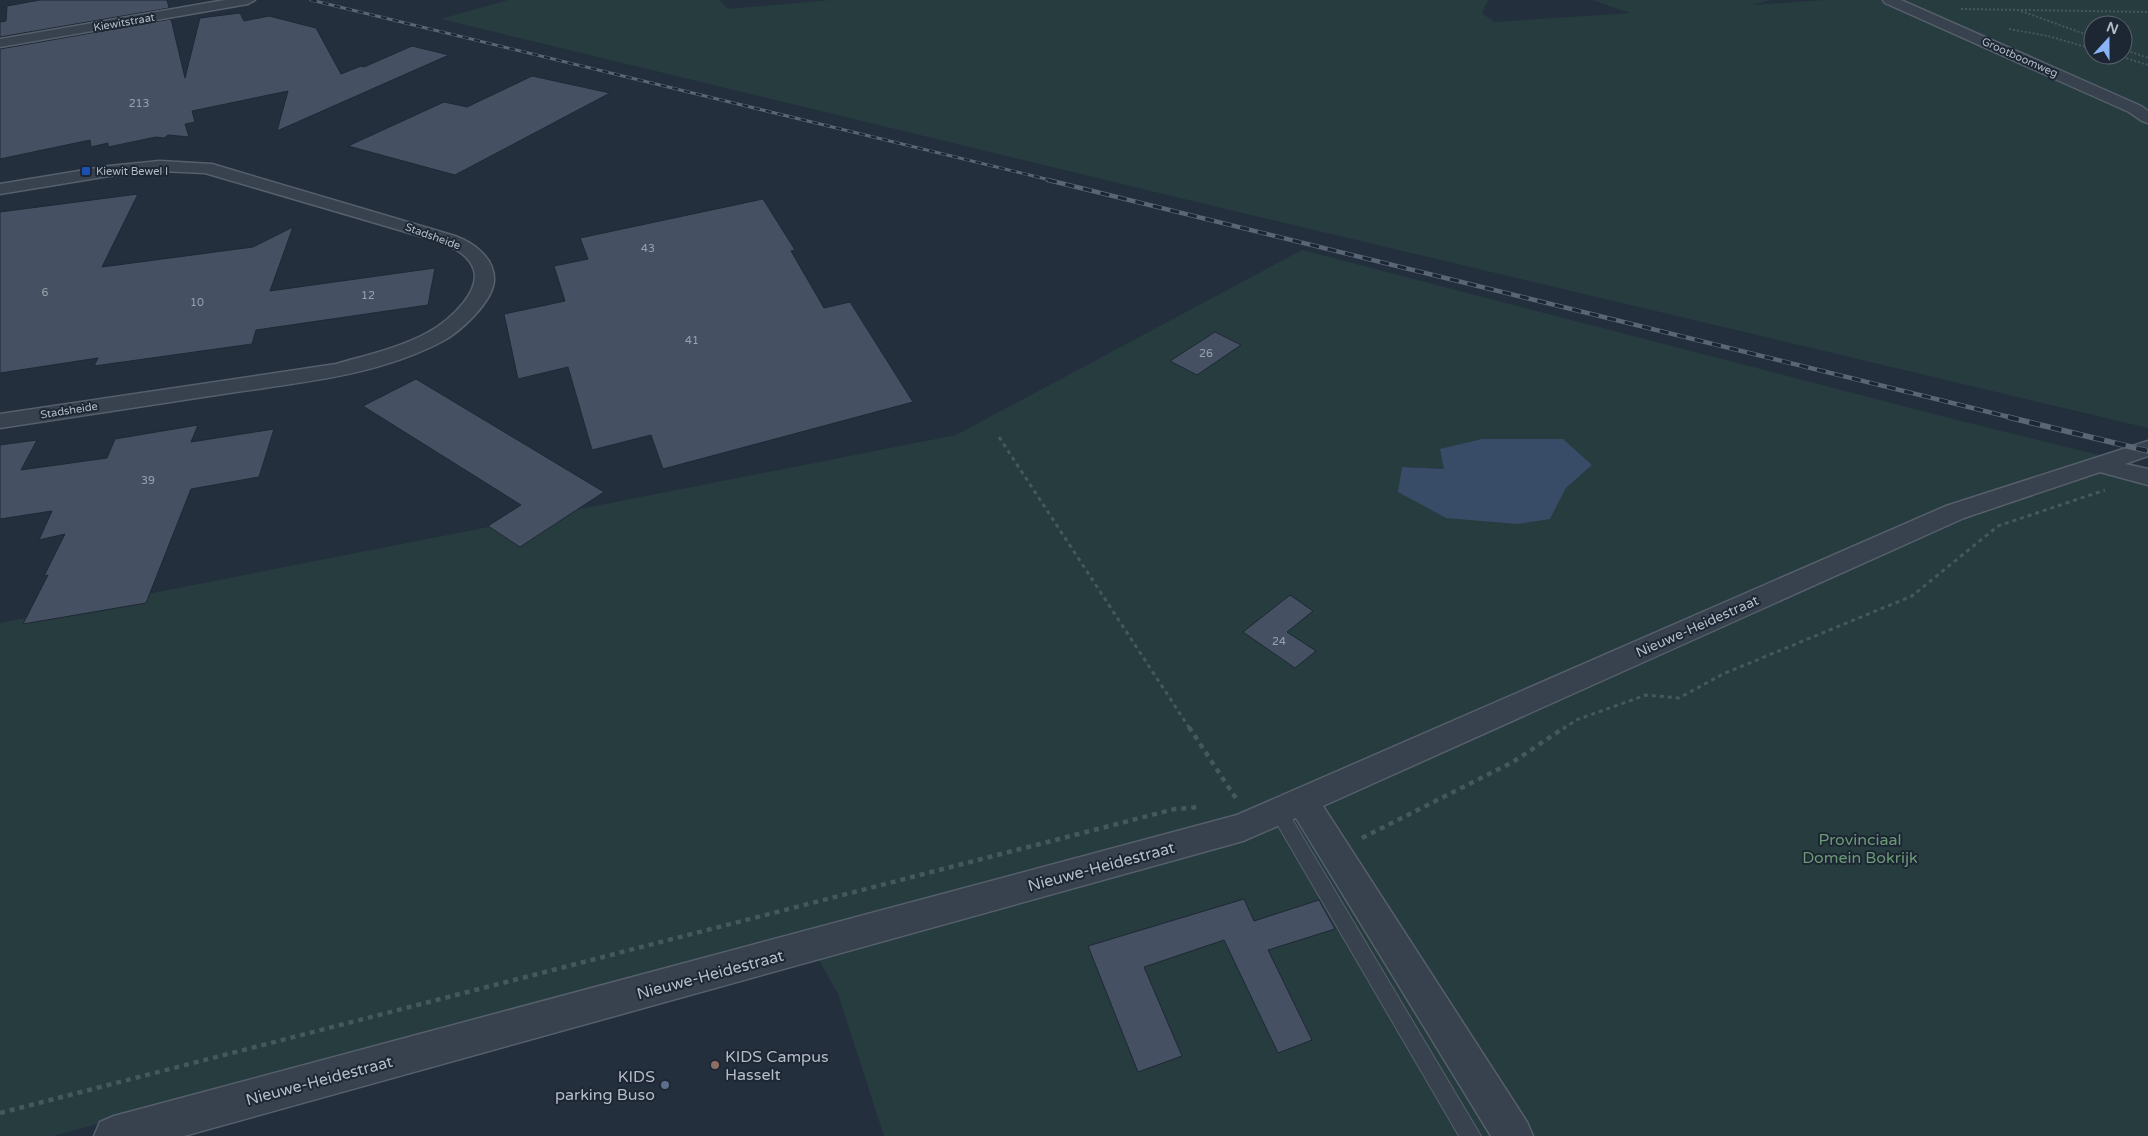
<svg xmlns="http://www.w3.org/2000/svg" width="2148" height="1136" font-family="'Varela Round',sans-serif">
<rect width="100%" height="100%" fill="#242f3e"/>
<!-- green -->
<g fill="#263c3f" fill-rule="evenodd">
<path d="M508 0H720L728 9 830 0H1488L1482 13 1494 22 1630 13 1592 0H1771L1752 5 1824 0H2148V428L1184 199 441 19ZM2093 25H2123V55H2093Z"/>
<path d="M1302 250 1949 418 2148 467V1136H884L838 994 805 935 53 1136H0V623L956 435ZM1482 439 1519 440 1592 465 1566 488 1550 519 1402 467 1445 469Z"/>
</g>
<!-- water -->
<path fill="#394c67" d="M1482 439H1563L1592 465 1566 488 1550 519 1518 524 1446 518 1398 492 1402 467 1444 469 1440 449Z"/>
<!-- building -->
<g fill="#455162" stroke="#1f2835">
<path d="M40 0H167L169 8 0 37V22L6 21 7 6Z"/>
<path d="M240 13 244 21 269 16 316 28 341 74 361 66 364 67 412 46 449 55 277 131 288 91 192 111 195 122 185 124 189 137 168 135 164 138 156 137 108 147V143L91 147 90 140 0 159V49L171 19 185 78 200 18Z"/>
<path d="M532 76 610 93 455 175 348 146 444 102 467 107Z"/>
<path d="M138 194 102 267 253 247 293 227 270 291 435 268 428 305 256 330 252 344 94 366 98 358 0 373V212Z"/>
<path d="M763 199 795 250 791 251 824 308 850 302 913 402 663 469 651 435 592 450 568 367 518 379 504 314 565 301 554 266 588 259 580 238Z"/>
<path d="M1215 332 1241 345 1197 375 1170 361Z"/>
<path d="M416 379 604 492 520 547 488 526 521 505 363 406Z"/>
<path d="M198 425 191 442 274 429 259 477 191 489 146 603 23 624 48 575 44 576 65 534 39 540 52 511 0 519V445L37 440 21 470 107 458 115 439Z"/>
<path d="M1290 595 1313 611 1287 632 1316 651 1295 668 1243 632Z"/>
<path d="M1244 899 1254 921 1319 900 1335 929 1268 950 1312 1040 1278 1053 1224 940 1144 967 1182 1056 1138 1072 1088 946Z"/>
</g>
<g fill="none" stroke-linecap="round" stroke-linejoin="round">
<!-- lane casing -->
<g stroke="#565f6c" stroke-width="2">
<path id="lane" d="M1279 805 1285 807 1481 1136H1459L1273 817 1271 812 1273 807Z"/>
</g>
<!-- street casing -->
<g stroke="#565f6c" stroke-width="3">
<g id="street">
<path d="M225 0H255L248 4 0 47V39Z"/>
<path d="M1883 0H1901L2141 106 2148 111V123L2142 121 2129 112 1885 3Z"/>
<path d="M160 161 212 164 455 236C474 243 495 258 494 281 492 303 459 333 441 342 378 375 304 382 236 392 157 404 79 416 0 428V414L336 364C367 355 399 348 427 333 447 322 489 288 470 262 461 249 444 244 430 239L205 173 160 171 109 176 0 194V184L109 166Z"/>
<path d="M2148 441V456L2125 464 2148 469V485L2100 472 1964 518 1323 806 1527 1122 1533 1136H1491L1296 818 1243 841 184 1136H94L100 1122 114 1116 1237 815 1946 506Z"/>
</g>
</g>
<!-- path-far2 -->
<g stroke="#44595c" stroke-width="2" stroke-dasharray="2 2" stroke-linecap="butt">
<path d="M1961 9 2148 12"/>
<path d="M2021 11 2093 37"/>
<path d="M2009 29 2048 36 2093 49"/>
<path d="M2123 49 2148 58"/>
<path d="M2115 55 2148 65"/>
</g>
<!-- path-far1 -->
<g stroke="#44595c" stroke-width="3" stroke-dasharray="4 4" stroke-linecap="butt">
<path d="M999 437 1190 729"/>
<path d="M1563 729 1576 720 1646 695 1679 698 1723 674 1912 596 1998 526 2105 490"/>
</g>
<!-- path -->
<g stroke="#44595c" stroke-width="4.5" stroke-dasharray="5 5" stroke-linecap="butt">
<path d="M1189 727 1237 800"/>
<path d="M1362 838 1513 762 1565 727"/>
<path d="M0 1113 1175 809 1201 807"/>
</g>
<!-- lane -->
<use href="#lane" fill="#38414e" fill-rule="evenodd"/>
<!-- street -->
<use href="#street" fill="#38414e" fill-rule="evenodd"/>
<!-- rail-far2 casing -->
<g stroke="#5a6575" stroke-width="3">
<path id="rail-far2" d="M311 0 1054 181"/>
</g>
<!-- rail-far1 casing -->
<g stroke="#5a6575" stroke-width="4.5">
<path id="rail-far1" d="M1048 180 2013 418"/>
</g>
<!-- rail casing -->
<g stroke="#5a6575" stroke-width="5.5">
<path id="rail" d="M2008 417 2148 451"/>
</g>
<!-- rail-far2 -->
<use href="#rail-far2" stroke="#1d2633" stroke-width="2" stroke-dasharray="6" stroke-linecap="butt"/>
<!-- rail-far1 -->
<use href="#rail-far1" stroke="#1d2633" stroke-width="3" stroke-dasharray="9" stroke-linecap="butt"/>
<!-- rail -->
<use href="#rail" stroke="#1d2633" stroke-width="4" stroke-dasharray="11" stroke-linecap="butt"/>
</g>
<!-- markers -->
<rect fill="#1a4fb4" stroke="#1d2633" stroke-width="2" x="81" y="166" width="10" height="10" rx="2.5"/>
<circle fill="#8d6e63" stroke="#1d2633" stroke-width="2" cx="715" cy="1065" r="5"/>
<circle fill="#5c6f8a" stroke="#1d2633" stroke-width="2" cx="665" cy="1085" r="5"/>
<g text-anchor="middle" stroke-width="4" stroke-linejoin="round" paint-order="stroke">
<!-- far-street labels -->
<g font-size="11" fill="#b4bcc9" stroke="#1d2633">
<text transform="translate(124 22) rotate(-10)" y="4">Kiewitstraat</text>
<text transform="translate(2020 57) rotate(24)" y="4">Grootboomweg</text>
<text transform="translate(433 236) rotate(20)" y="4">Stadsheide</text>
<text transform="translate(69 410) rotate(-9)" y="4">Stadsheide</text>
</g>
<!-- number labels -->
<g font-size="11" fill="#98a1af">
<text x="139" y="107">213</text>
<text x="648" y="252">43</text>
<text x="45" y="296">6</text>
<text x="368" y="299">12</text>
<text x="197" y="306">10</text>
<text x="692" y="344">41</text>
<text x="1206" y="357">26</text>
<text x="148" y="484">39</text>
<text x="1279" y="645">24</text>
</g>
<!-- far-poi labels -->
<g font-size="11" fill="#b4bcc9" stroke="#1d2633" text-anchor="start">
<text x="96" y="175">Kiewit Bewel I</text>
</g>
<!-- street labels -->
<g font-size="14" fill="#b4bcc9" stroke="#1d2633">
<text transform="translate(1697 626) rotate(-24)" y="5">Nieuwe-Heidestraat</text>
</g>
<!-- near-park labels -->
<g font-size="16" fill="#6b9a76" stroke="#1d2633">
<text x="1860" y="845">Provinciaal<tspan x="1860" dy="18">Domein Bokrijk</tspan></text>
</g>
<!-- near-street labels -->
<g font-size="16" fill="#b4bcc9" stroke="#1d2633">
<text transform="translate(1101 866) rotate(-15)" y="6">Nieuwe-Heidestraat</text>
<text transform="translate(710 974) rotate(-15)" y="6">Nieuwe-Heidestraat</text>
<text transform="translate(319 1080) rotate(-15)" y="6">Nieuwe-Heidestraat</text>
</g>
<!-- near-poi labels -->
<g font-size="16" fill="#b4bcc9" stroke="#1d2633" text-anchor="start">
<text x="725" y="1062">KIDS Campus<tspan x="725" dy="18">Hasselt</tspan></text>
<text x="655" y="1082" text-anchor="end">KIDS<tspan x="655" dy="18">parking Buso</tspan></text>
</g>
</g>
<!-- north arrow -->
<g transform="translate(2108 40) rotate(21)"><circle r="24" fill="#1d2633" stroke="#59626f"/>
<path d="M0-4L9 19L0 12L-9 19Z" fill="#8ab4f8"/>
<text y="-8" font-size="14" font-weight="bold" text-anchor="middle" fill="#b4bcc9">N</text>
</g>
</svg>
